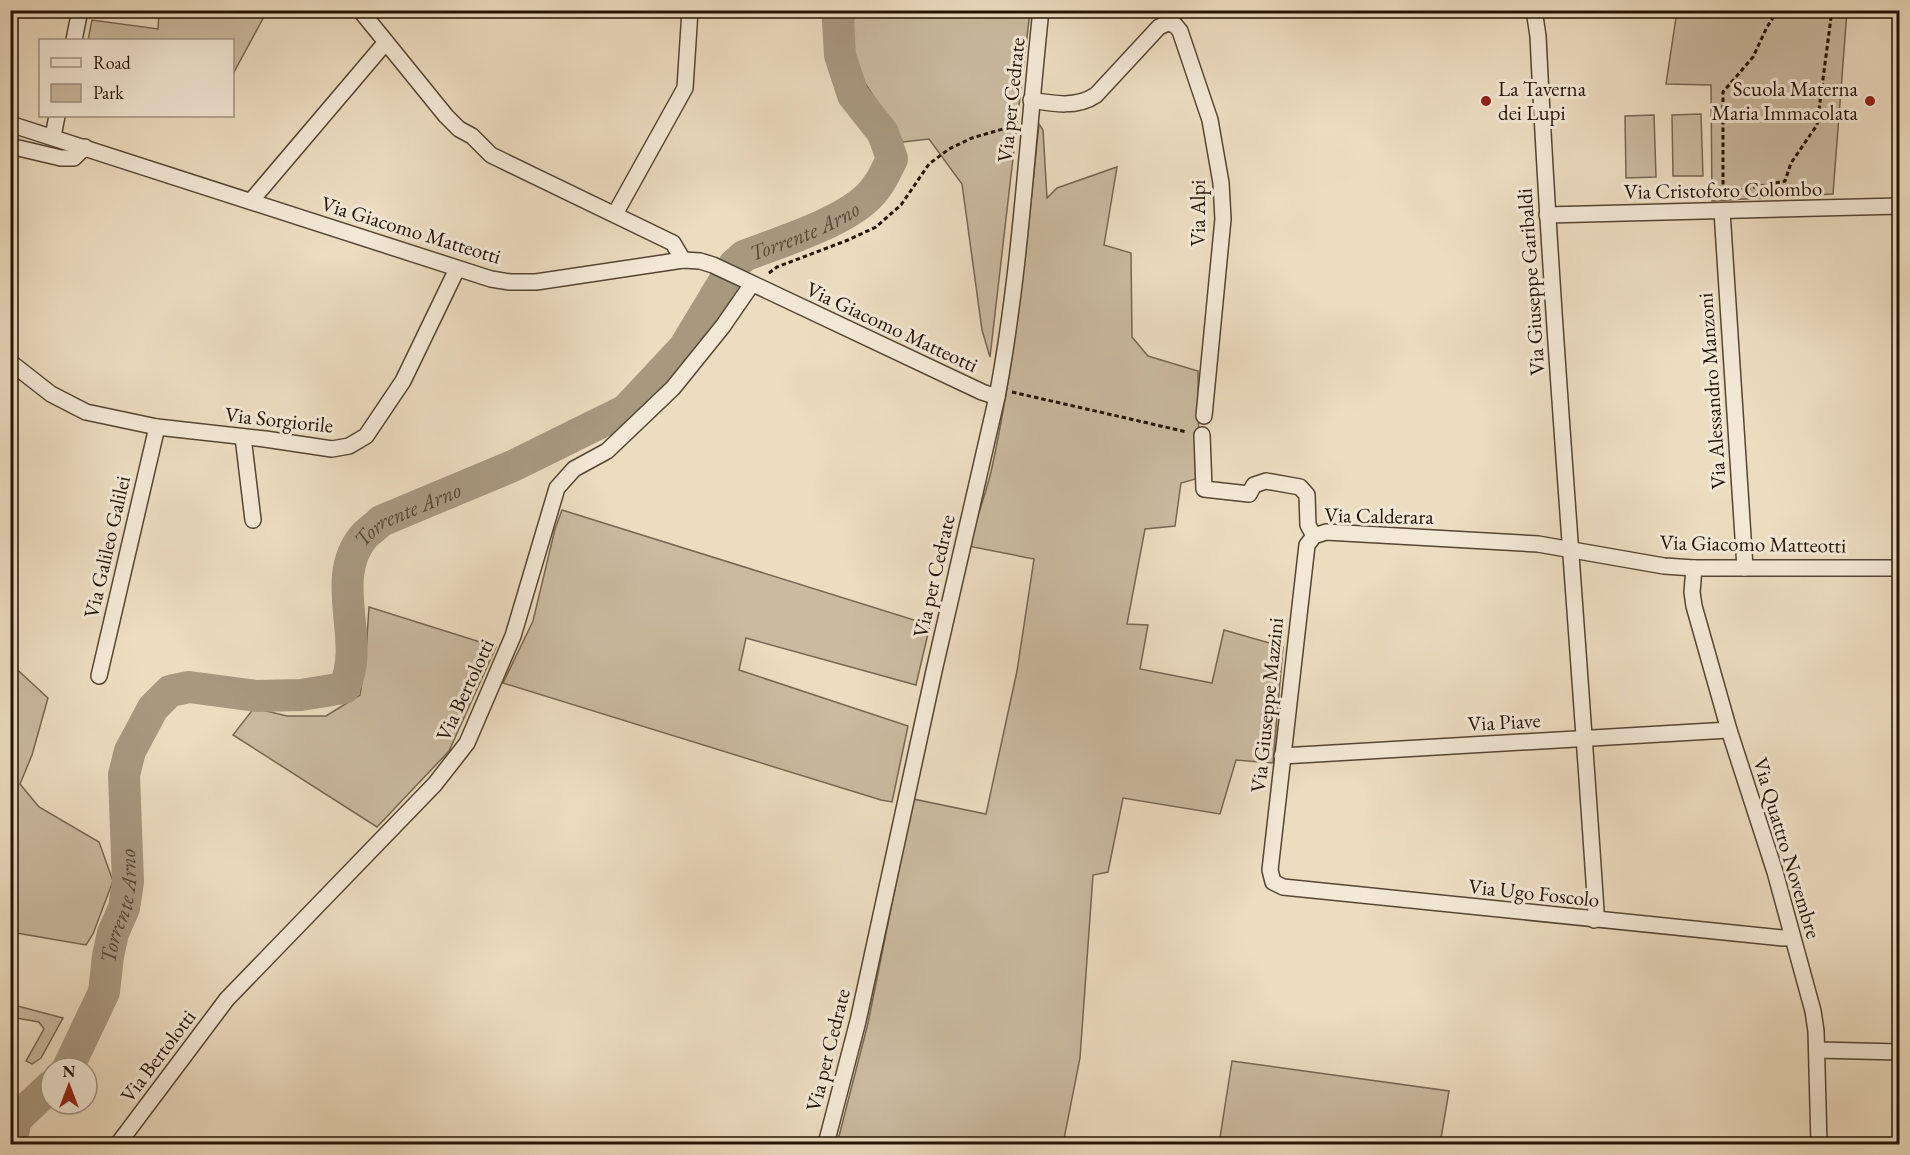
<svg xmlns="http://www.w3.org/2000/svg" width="1910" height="1155" font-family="'EB Garamond',serif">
<rect width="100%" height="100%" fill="#ecdcc0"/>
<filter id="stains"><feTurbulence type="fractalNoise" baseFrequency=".00333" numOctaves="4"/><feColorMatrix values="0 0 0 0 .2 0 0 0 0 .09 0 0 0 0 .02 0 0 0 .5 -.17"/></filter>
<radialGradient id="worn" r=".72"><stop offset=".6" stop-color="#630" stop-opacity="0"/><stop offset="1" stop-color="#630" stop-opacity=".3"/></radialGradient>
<!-- green -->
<g fill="#cabaa0" stroke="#766652" stroke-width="1.5">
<path d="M159 11V10L267 11 233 74 232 40H88L92 20 158 29Z"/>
<path d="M832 11H1030L990 357 982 330 962 184 929 139 903 142 850 60Z"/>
<path d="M1677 11H1847L1833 194 1712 201 1711 85 1666 84Z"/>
<path d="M1701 114 1703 176H1673L1672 115Z"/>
<path d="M1654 115 1656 177 1626 178 1625 116Z"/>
<path d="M1039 124 1043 130 1047 198 1057 188 1117 167 1104 245 1131 253 1132 337 1148 356 1198 371 1199 478 1181 483 1175 526 1145 529 1127 624 1148 625 1140 669 1212 683 1224 630 1283 647 1273 763 1236 760 1220 814 1123 798 1108 872 1093 875 1080 1058 1063 1144H837L868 1023 913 799 986 814 1017 671 1034 559 968 546C976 521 985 496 991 472 1016 358 1027 240 1039 124Z"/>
<path d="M562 510 930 625 916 685 746 638 739 670 908 726 892 802 881 800 503 683 533 621 555 529Z"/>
<path d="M369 607 496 647 449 751 377 827 233 735 254 708 287 716H326L360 695 366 653Z"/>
<path d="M10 663 48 698 32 755 20 784 39 807 99 842 113 881 93 934 86 945 11 932Z"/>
<path d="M10 1004 63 1018 41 1058 32 1064 26 1061 44 1029 39 1022 11 1017Z"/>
<path d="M1232 1061 1449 1091 1440 1144H1219Z"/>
</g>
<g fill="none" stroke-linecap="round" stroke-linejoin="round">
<!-- river -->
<g stroke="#a89880" stroke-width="32">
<path id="s1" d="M68 1068 104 992 108 956 113 933 124 908 128 882 124 775 130 751 153 708 170 691 189 687 256 696 301 695 344 688C367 640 327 580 364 536 369 531 376 526 381 521L515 465 626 410 684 348 734 265 744 256C780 242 839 224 867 198 879 187 885 173 892 159L883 133 853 95 840 55 838 20 841 10"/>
<path d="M11 1144 16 1119 51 1086"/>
</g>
<!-- street casing -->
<g stroke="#554532" stroke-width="18">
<g id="street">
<path d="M360 10 446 116 459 129 472 136 491 155 673 243 683 260"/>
<path d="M1534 10 1538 36C1552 328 1577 619 1596 911L1594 920"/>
<path d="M1168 23 1175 25 1180 31 1210 120 1221 183 1223 219 1204 416"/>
<path d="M74 40 80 10"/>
<path d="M1031 100C1054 104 1077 108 1096 95L1159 27 1168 23 1175 10"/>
<path d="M10 124 491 279 510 282H536L683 260 700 261 713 265 982 392 997 397"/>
<path d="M53 136 57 116"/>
<path d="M10 146 61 158H74L85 147"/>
<path d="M251 201 386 42"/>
<path d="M1722 211 1745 568"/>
<path d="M615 214 685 88 690 10"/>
<path d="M1547 215 1900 206"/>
<path d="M10 362 51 394 86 412 157 427 265 439 332 449 349 446 366 436 403 381 457 269"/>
<path d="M1202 435 1204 489 1249 494 1254 485 1266 481 1300 487 1307 495 1308 525 1314 536"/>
<path d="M243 437 253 520"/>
<path d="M1694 568 1692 592 1694 606 1729 730 1775 872 1813 1011 1816 1031 1819 1144"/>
<path d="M99 676 157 427"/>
<path d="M1282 756 1729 730"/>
<path d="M1792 937 1783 938 1283 887 1273 882 1270 870 1307 545 1314 536 1326 532 1538 544 1664 566 1694 568H1900"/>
<path d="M1817 1050 1900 1052"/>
<path d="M118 1144 227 999 435 784 467 743 513 636 557 488 574 469 607 451 673 388 723 326 752 284"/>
<path d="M826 1144 858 1021 934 671 997 397C1021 269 1027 139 1041 10"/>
</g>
</g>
<!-- path -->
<g stroke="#231303" stroke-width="3" stroke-dasharray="4.5 3" stroke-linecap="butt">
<path d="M1778 10 1767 27 1753 57 1723 92V194L1785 181 1791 163 1817 125 1832 10"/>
<path d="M769 273 777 267 848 240 876 227 901 205 929 164 949 149 972 138 1013 126"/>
<path d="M1012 392 1187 432"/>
</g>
<!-- street -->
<use href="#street" stroke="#f3e8d6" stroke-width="15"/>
</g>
<!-- markers -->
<g fill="#8f2418" stroke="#f3e8d6" stroke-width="2">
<circle cx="1486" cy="101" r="6"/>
<circle cx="1870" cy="101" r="6"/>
</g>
<g text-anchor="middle" stroke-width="6" stroke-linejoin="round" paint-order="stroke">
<!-- poi labels -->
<g font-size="21" fill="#231303" stroke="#f3e8d6" text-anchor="start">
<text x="1498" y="96">La Taverna<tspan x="1498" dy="24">dei Lupi</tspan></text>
<text x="1858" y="96" text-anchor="end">Scuola Materna<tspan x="1858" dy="24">Maria Immacolata</tspan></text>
</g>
<!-- street labels -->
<g font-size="21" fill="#231303" stroke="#f3e8d6">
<text transform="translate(1011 100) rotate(-84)" y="7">Via per Cedrate</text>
<text transform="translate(1723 190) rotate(-1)" y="7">Via Cristoforo Colombo</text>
<text transform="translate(1198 213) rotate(-90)" y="7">Via Alpi</text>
<text transform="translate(411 230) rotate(17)" y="7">Via Giacomo Matteotti</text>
<text transform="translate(1531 282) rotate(-94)" y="7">Via Giuseppe Garibaldi</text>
<text transform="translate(892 327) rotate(25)" y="7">Via Giacomo Matteotti</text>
<text transform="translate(1712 391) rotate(-94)" y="7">Via Alessandro Manzoni</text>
<text transform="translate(279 420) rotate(6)" y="7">Via Sorgiorile</text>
<text transform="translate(1379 516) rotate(1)" y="7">Via Calderara</text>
<text transform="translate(1753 544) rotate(1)" y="7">Via Giacomo Matteotti</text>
<text transform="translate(107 547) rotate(-77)" y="7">Via Galileo Galilei</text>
<text transform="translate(934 576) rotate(-77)" y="7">Via per Cedrate</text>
<text transform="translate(465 690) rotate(-65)" y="7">Via Bertolotti</text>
<text transform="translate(1267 705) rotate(-84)" y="7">Via Giuseppe Mazzini</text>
<text transform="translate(1504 722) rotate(-3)" y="7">Via Piave</text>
<text transform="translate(1787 848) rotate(73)" y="7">Via Quattro Novembre</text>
<text transform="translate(1534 893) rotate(6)" y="7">Via Ugo Foscolo</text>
<text transform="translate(828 1050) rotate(-76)" y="7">Via per Cedrate</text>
<text transform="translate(158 1056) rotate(-53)" y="7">Via Bertolotti</text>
</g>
<!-- water labels -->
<g font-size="22" font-style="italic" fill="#584835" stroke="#f3e8d6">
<text dy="8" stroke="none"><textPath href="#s1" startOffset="1287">Torrente Arno</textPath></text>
<text dy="8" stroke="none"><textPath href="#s1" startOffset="784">Torrente Arno</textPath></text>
<text dy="8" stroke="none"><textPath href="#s1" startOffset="172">Torrente Arno</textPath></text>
</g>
</g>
<!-- margin -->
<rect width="1910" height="1155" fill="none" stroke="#ecdcc0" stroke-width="36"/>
<rect x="12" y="12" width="1886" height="1131" fill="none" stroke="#231303" stroke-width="3"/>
<rect x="18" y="18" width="1874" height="1119" fill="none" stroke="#231303" stroke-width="1.5"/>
<!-- legend -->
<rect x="39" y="39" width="195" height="78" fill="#f3e8d6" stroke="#a09382" stroke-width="1.5"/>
<rect x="51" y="58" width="30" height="9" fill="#f3e8d6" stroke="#a09382" stroke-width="1.5"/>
<text x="93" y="69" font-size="18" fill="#231303">Road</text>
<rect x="51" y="84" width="30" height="18" fill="#cabaa0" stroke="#a09382" stroke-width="1.5"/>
<text x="93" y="99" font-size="18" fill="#231303">Park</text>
<!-- north arrow -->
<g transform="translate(69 1086)"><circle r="28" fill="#f3e8d6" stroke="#a09382" stroke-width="1.5"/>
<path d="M0-4.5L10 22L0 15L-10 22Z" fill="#8f2418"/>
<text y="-9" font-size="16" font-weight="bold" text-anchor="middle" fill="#231303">N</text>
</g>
<rect width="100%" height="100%" filter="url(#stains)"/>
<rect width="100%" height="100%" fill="url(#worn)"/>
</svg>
